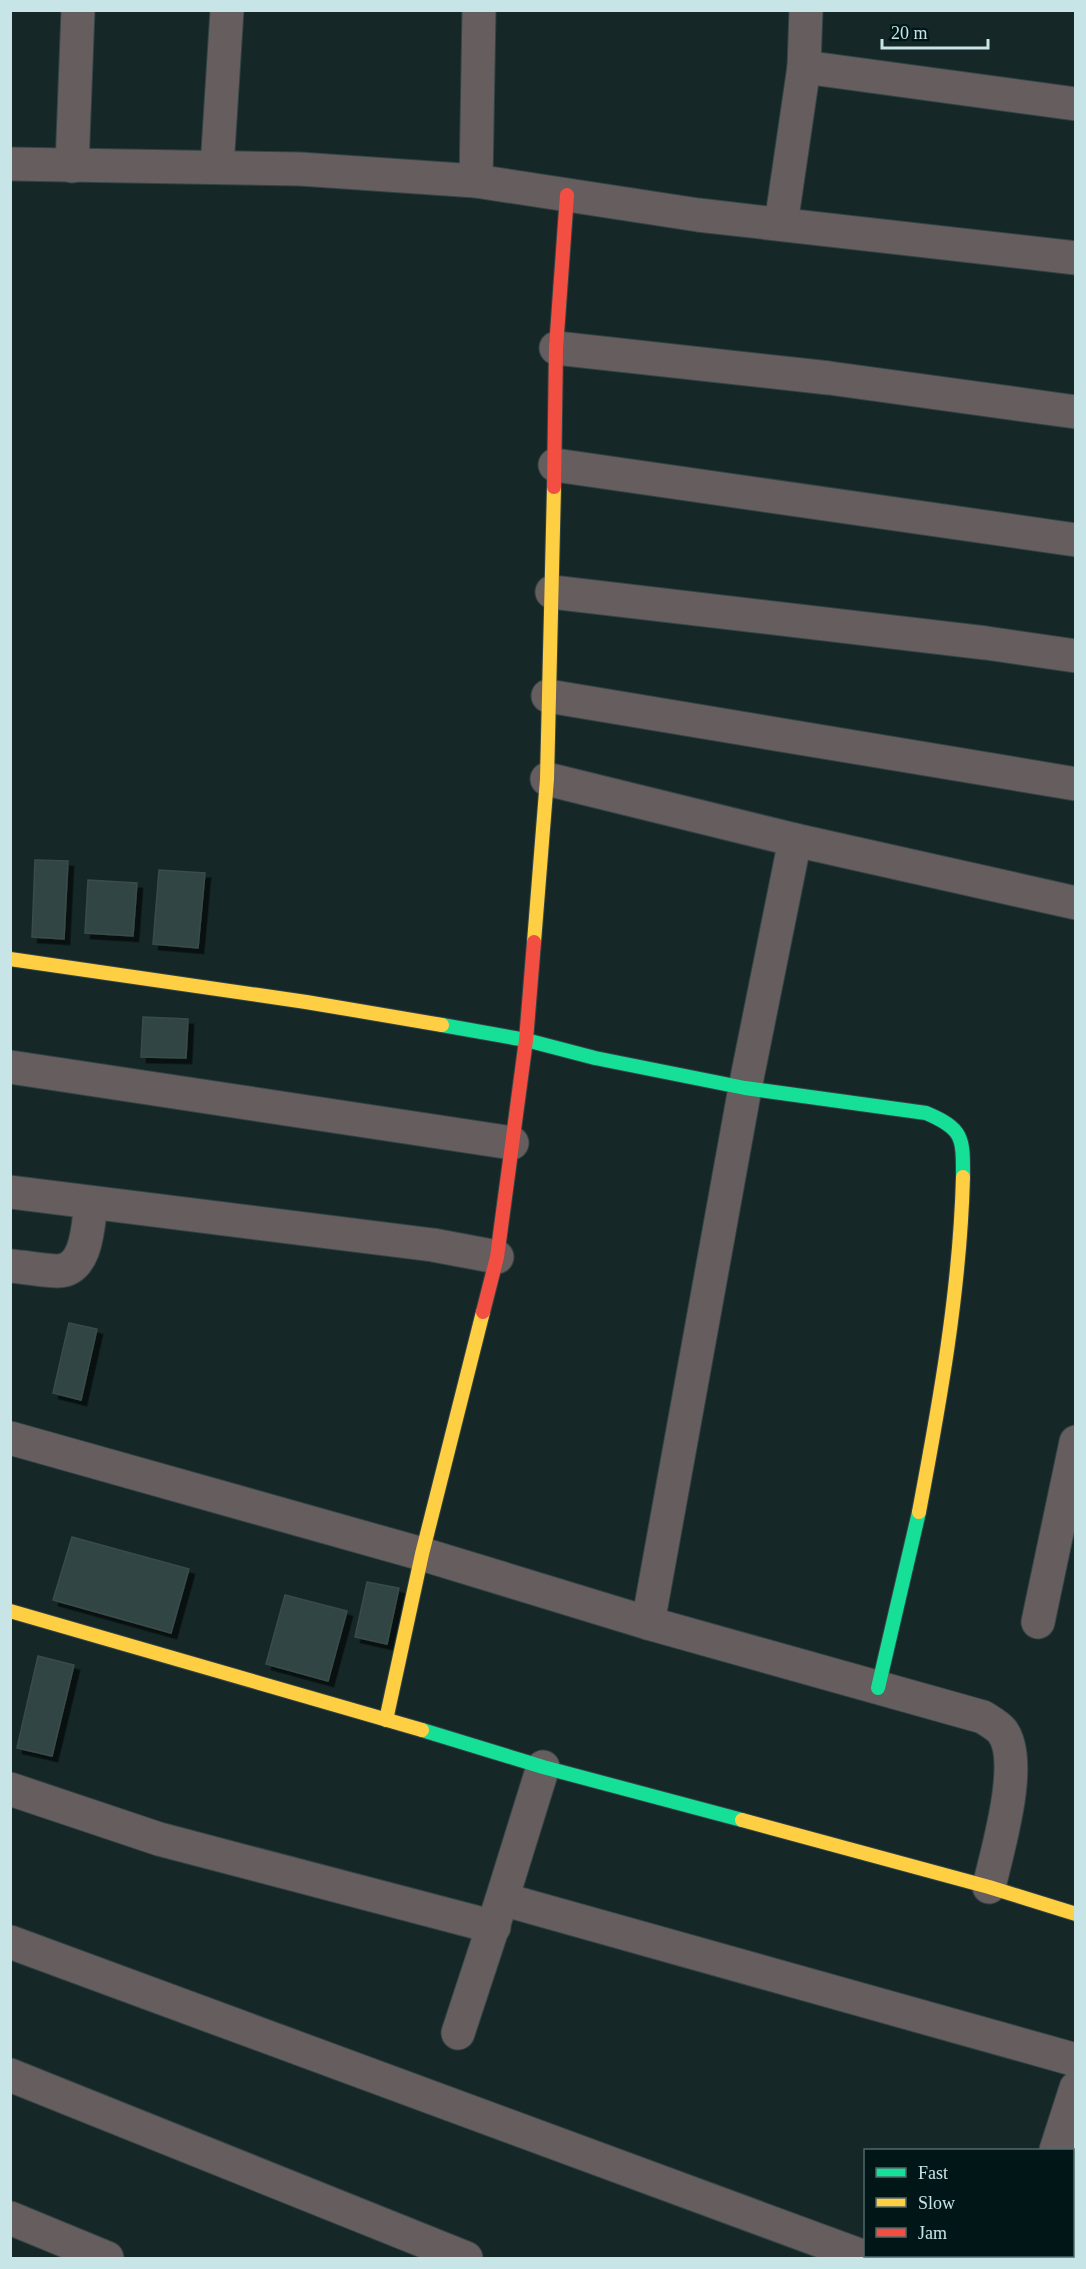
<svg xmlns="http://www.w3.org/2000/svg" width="1086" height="2269" font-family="Georgia,serif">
<defs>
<filter id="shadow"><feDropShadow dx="5.5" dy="5.5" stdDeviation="0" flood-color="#0009"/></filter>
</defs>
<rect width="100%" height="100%" fill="#162728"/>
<!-- building -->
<g fill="#314444" stroke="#3a4c4a" stroke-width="1.5" filter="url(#shadow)">
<path d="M35 860 68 861 64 939 32 937Z"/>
<path d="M159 870 205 873 198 948 153 944Z"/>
<path d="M88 880 137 883 133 936 85 933Z"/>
<path d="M143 1017 188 1019 186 1058 141 1057Z"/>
<path d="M69 1323 97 1329 81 1400 53 1393Z"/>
<path d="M72 1537 189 1569 171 1633 53 1600Z"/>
<path d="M367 1582 399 1588 387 1644 355 1637Z"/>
<path d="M285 1595 347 1611 328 1681 266 1664Z"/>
<path d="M38 1656 74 1665 52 1756 17 1748Z"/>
</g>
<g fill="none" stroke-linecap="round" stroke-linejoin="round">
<!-- street casing -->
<g stroke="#344445" stroke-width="35">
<g id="street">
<path d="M804 67 1076 104"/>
<path d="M10 164 300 169 476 181 698 215 1076 258"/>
<path d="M72 166 78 10"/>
<path d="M217 167 227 10"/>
<path d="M476 181 479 10"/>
<path d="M781 224 804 67 806 10"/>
<path d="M556 348 829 378 1076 412"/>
<path d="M555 465 1076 540"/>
<path d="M552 592 986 643 1076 656"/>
<path d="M548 696 1076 784"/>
<path d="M547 779 795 840 1076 903"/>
<path d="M10 1067 512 1143"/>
<path d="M10 1192 433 1245 497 1257"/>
<path d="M10 1266C26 1267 43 1271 58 1271 88 1270 88 1224 91 1203"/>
<path d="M10 1438 422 1554 648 1623 983 1717C989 1721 998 1726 1002 1731 1025 1761 997 1851 989 1887"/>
<path d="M1038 1622 1076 1442"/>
<path d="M648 1623 745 1088 795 840"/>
<path d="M10 1789 159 1839 494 1927"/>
<path d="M502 1899 1076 2060"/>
<path d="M10 1942 867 2258"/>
<path d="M458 2033 502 1899 543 1767"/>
<path d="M10 2075 466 2258"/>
<path d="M1056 2150 1076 2088"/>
<path d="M10 2218 107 2258"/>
<path d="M1023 2258V2256"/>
</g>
</g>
<!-- fast casing -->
<g stroke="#344445" stroke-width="16">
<g id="fast">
<path d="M442 1025 526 1040 595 1058 745 1088 926 1113C964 1129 963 1138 963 1177"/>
<path d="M878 1688 919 1512"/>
<path d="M422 1730 543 1767 742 1820"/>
</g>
</g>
<!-- slow casing -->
<g stroke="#344445" stroke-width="16">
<g id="slow">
<path d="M534 942 547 779 554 487"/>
<path d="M10 959 306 1002 442 1025"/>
<path d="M919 1512C940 1401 960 1290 963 1177"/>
<path d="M10 1611 422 1730"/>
<path d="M386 1720 422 1554 483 1312"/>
<path d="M742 1820 989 1887 1076 1914"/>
</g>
</g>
<!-- jam casing -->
<g stroke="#344445" stroke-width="16">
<g id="jam">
<path d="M554 487 556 348 567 195"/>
<path d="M483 1312 497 1257 526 1040 534 942"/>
</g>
</g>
<!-- street -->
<use href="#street" stroke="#665d5e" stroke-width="33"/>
<!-- fast -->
<use href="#fast" stroke="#16e098" stroke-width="14"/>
<!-- slow -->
<use href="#slow" stroke="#ffcf43" stroke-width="14"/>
<!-- jam -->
<use href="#jam" stroke="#f24e42" stroke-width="14"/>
</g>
<!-- border -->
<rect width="1086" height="2269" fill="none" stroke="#c7e5e6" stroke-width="24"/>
<!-- legend -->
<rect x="864" y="2149" width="210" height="108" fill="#001617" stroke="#50696a" stroke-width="1.5"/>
<rect x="876" y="2168" width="30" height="9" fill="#16e098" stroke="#50696a" stroke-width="1.5"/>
<text x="918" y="2179" font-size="18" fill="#c7e5e6">Fast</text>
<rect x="876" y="2198" width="30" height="9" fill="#ffcf43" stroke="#50696a" stroke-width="1.5"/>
<text x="918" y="2209" font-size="18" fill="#c7e5e6">Slow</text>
<rect x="876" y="2228" width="30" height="9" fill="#f24e42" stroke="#50696a" stroke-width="1.5"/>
<text x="918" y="2239" font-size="18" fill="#c7e5e6">Jam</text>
<!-- scale -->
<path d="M882 39v9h106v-9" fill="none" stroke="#c7e5e6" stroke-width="3"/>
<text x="891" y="39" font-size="18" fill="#c7e5e6" stroke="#001617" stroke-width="4.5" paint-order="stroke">20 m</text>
</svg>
